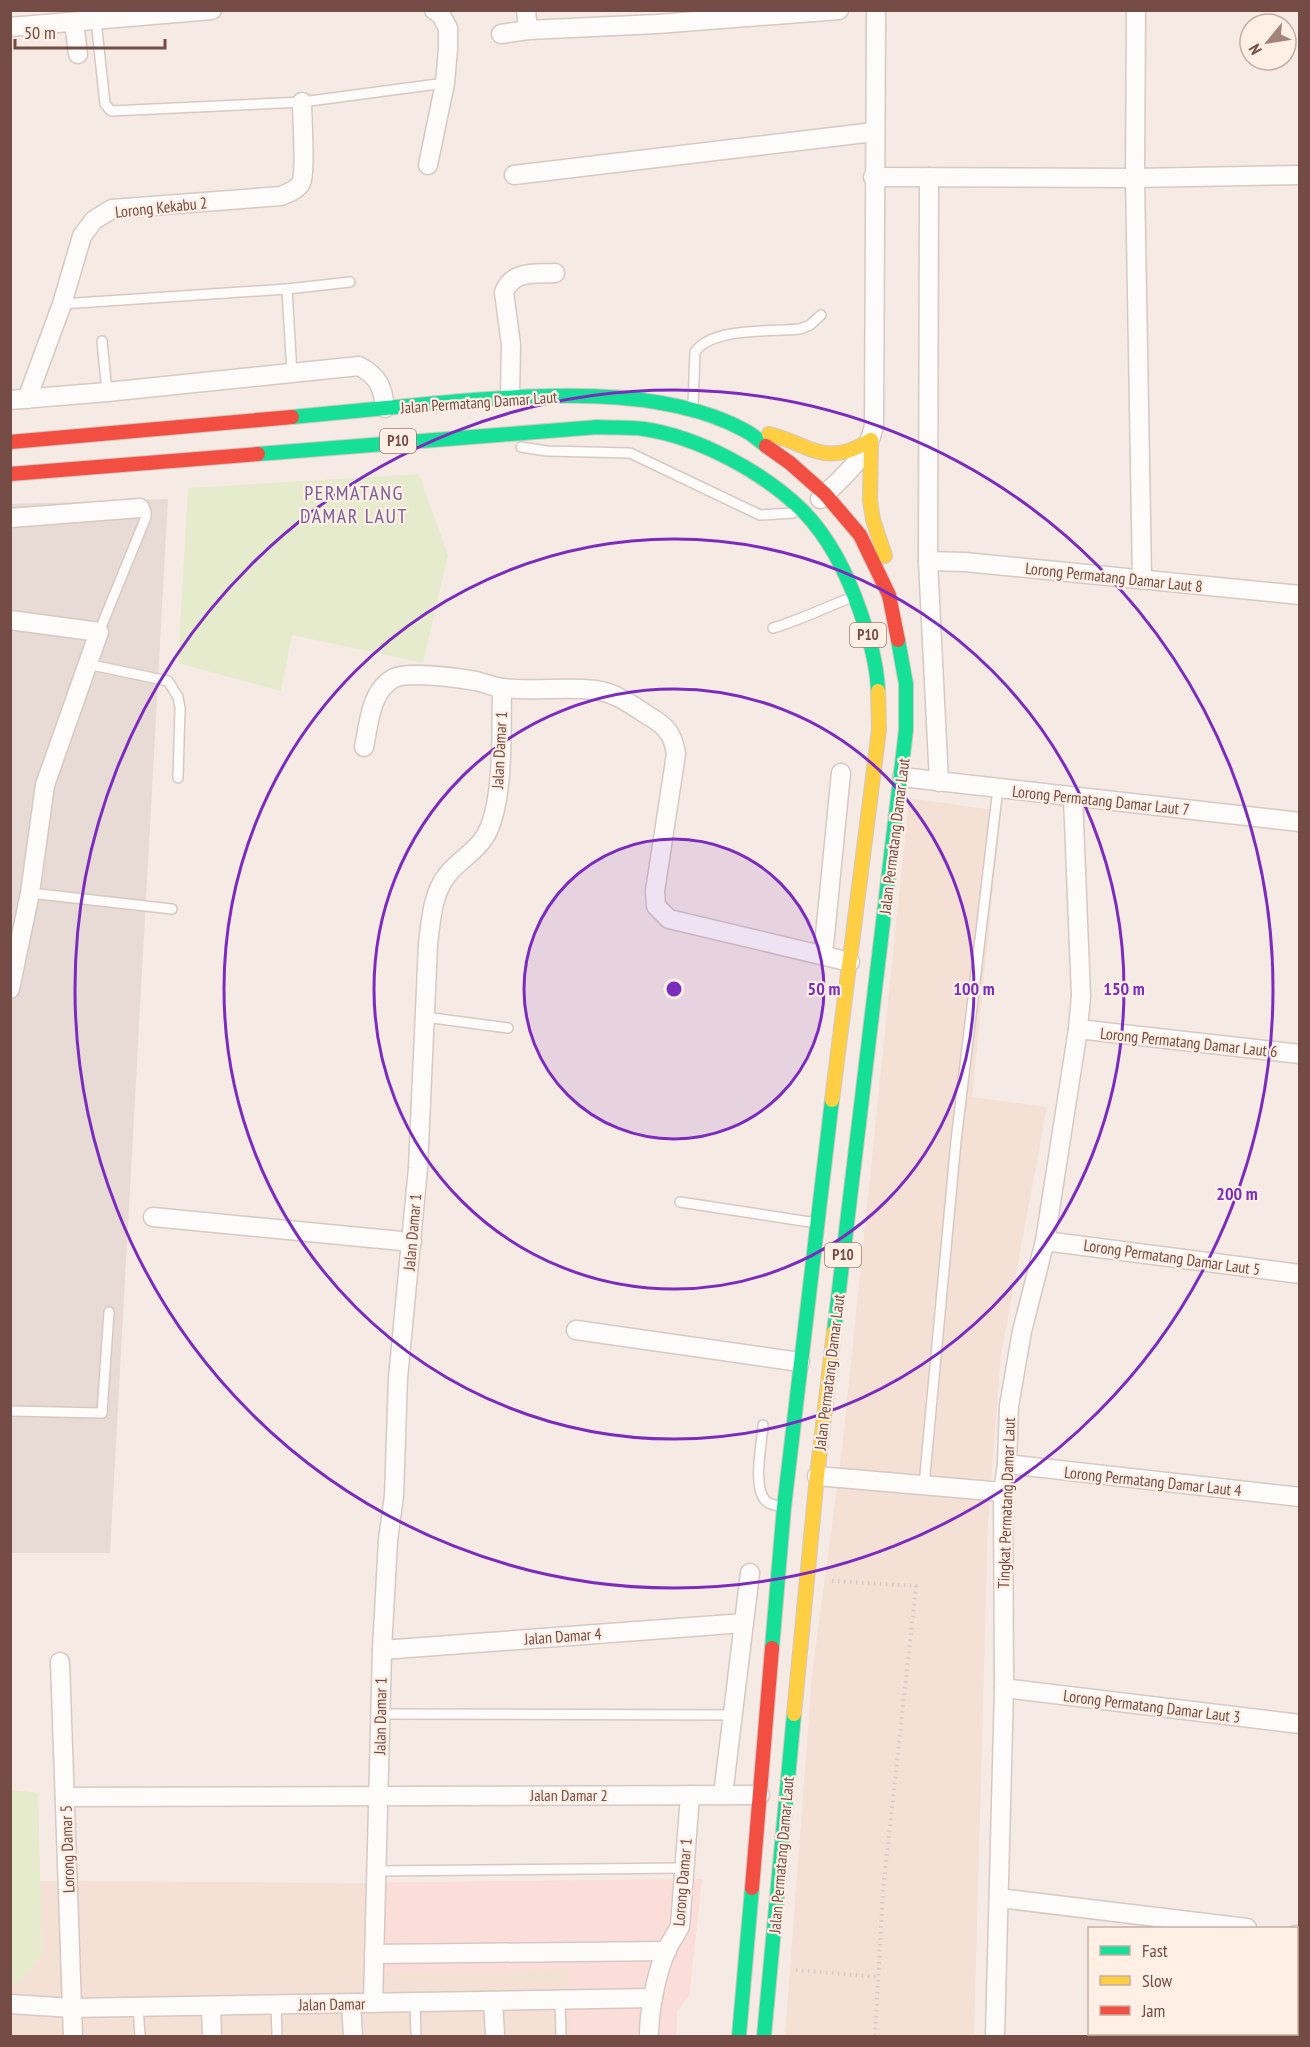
<svg xmlns="http://www.w3.org/2000/svg" width="1310" height="2047" font-family="'PT Sans Narrow',sans-serif">
<rect width="100%" height="100%" fill="#f6ebe4"/>
<!-- residential -->
<g fill="#f4e0d5">
<path d="M909 798 1001 811 972 1097 1047 1107 1001 1355 988 1523 974 2036H785L812 1675 842 1450Z"/>
<path d="M10 1790 38 1793 40 1881 366 1883 702 1879 689 1996 677 2010 676 2036H11Z"/>
</g>
<!-- commercial -->
<path fill="#fbded9" d="M702 1879 689 1996 677 2010 676 2036H570L568 1969 362 1973 366 1883Z"/>
<!-- industrial -->
<path fill="#e8dbd5" d="M168 499 110 1553H11L10 504Z"/>
<!-- green -->
<g fill="#e6ebce">
<path d="M419 474 448 555 423 663 292 635 281 691 178 663 188 488Z"/>
<path d="M11 1790 38 1793 42 1955 19 1983H10Z"/>
</g>
<g fill="none" stroke-linecap="round" stroke-linejoin="round">
<!-- lane casing -->
<g stroke="#d7c8c3" stroke-width="12">
<g id="lane">
<path d="M96 20 105 104 111 111 302 102 445 83"/>
<path d="M287 289 292 374"/>
<path d="M62 304 287 289 350 282"/>
<path d="M102 341 107 392"/>
<path d="M693 405 695 352C712 327 771 332 800 329L810 325 821 315"/>
<path d="M521 447 547 451 630 453 760 515 793 513"/>
<path d="M773 628C800 620 824 608 850 598"/>
<path d="M99 632 146 517V511L140 508"/>
<path d="M87 664 168 681 178 697 180 708 178 778"/>
<path d="M30 893 172 909"/>
<path d="M425 1017 508 1028"/>
<path d="M680 1202 810 1222"/>
<path d="M10 1411 102 1413 109 1312"/>
<path d="M763 1425C762 1443 752 1488 766 1501 769 1504 774 1505 779 1506"/>
<path d="M924 1485 956 1141 998 788"/>
<path d="M380 1714 733 1715"/>
<path d="M376 1871 684 1868"/>
<path d="M560 2000 561 2036"/>
<path d="M415 2003 416 2036"/>
<path d="M276 2005 277 2036"/>
<path d="M138 2007 140 2036"/>
</g>
</g>
<!-- street casing -->
<g stroke="#d7c8c3" stroke-width="21">
<g id="street">
<path d="M526 10 528 30"/>
<path d="M1136 10 1135 178 1142 579"/>
<path d="M74 22 78 54"/>
<path d="M10 27 212 10"/>
<path d="M501 34 528 30 657 24 839 10"/>
<path d="M428 165 445 83 448 49V28L441 15 434 10"/>
<path d="M514 175 874 132"/>
<path d="M873 177 1135 178 1300 175"/>
<path d="M929 177 928 561 939 782"/>
<path d="M510 397 511 345 504 292C513 270 535 274 555 273"/>
<path d="M27 399 62 304 82 236 94 220 112 209 281 196C288 193 297 190 301 183 306 173 302 117 302 102"/>
<path d="M10 400 107 392 359 366C378 376 383 387 385 408"/>
<path d="M820 499C843 477 867 458 874 426L876 10"/>
<path d="M10 518 140 508"/>
<path d="M928 561 965 562 1300 595"/>
<path d="M10 620 99 632 45 785 30 893 10 989"/>
<path d="M364 747C369 724 370 691 394 678 409 671 458 678 476 681 485 683 494 687 503 688 533 692 565 686 595 690 613 692 629 703 644 713 663 724 673 731 676 754L655 891 656 906 669 919 850 962"/>
<path d="M902 777 1300 822"/>
<path d="M823 955 841 773"/>
<path d="M1078 1029 1300 1054"/>
<path d="M153 1217 412 1242"/>
<path d="M1045 1241 1300 1274"/>
<path d="M576 1330 800 1362"/>
<path d="M1007 1464 1300 1497"/>
<path d="M817 1476 1003 1492"/>
<path d="M382 1650 744 1623"/>
<path d="M60 1662 73 2036"/>
<path d="M1004 1688 1300 1724"/>
<path d="M723 1795 750 1573"/>
<path d="M65 1797 760 1795"/>
<path d="M999 1898 1247 1928"/>
<path d="M1296 1935H1300"/>
<path d="M374 1954 667 1951"/>
<path d="M493 2001 495 2036"/>
<path d="M351 2003 353 2036"/>
<path d="M373 2003 382 1650 388 1540 394 1496 398 1378 418 1168 428 944C431 921 432 893 448 874 458 861 475 852 484 838 505 807 501 727 502 688"/>
<path d="M10 2004 72 2008 653 1998"/>
<path d="M211 2006 212 2036"/>
<path d="M649 2036C649 2011 656 1975 666 1951 670 1942 676 1935 680 1926L690 1795"/>
<path d="M995 2036 1004 1688 1003 1492 1007 1464 1009 1406 1022 1331 1045 1241 1078 1029 1081 996 1073 797"/>
</g>
</g>
<!-- fast casing -->
<g stroke="#d5c6c2" stroke-width="16">
<g id="fast">
<path d="M292 417C341 412 389 408 438 403 532 395 659 384 744 430 752 434 759 440 766 446"/>
<path d="M258 454 598 427C613 428 629 427 644 429 699 437 765 473 804 512 830 539 848 576 860 611 869 637 877 663 878 691"/>
<path d="M834 1332 906 730V684L898 640"/>
<path d="M772 1648 784 1507 832 1100"/>
<path d="M739 2036 752 1888"/>
<path d="M764 2036 794 1714"/>
</g>
</g>
<!-- slow casing -->
<g stroke="#d5c6c2" stroke-width="16">
<g id="slow">
<path d="M769 434C814 446 824 468 871 440"/>
<path d="M871 440 870 500 873 520 885 556"/>
<path d="M832 1100 879 730 878 691"/>
<path d="M794 1714 817 1476 834 1332"/>
</g>
</g>
<!-- jam casing -->
<g stroke="#d5c6c2" stroke-width="16">
<g id="jam">
<path d="M10 442 292 417"/>
<path d="M766 446 790 463 825 494 860 535 889 595 898 640"/>
<path d="M10 474 258 454"/>
<path d="M752 1888 772 1648"/>
</g>
</g>
<!-- path -->
<g stroke="#d7cac7" stroke-width="4" stroke-dasharray="1.5 4.5" stroke-linecap="butt">
<path d="M832 1581 916 1586 883 1891 875 2036"/>
<path d="M796 1970 879 1977"/>
</g>
<!-- lane -->
<use href="#lane" stroke="#fefcfb" stroke-width="9"/>
<!-- street -->
<use href="#street" stroke="#fefcfb" stroke-width="18"/>
<!-- fast -->
<use href="#fast" stroke="#16e098" stroke-width="14"/>
<!-- slow -->
<use href="#slow" stroke="#ffcf43" stroke-width="14"/>
<!-- jam -->
<use href="#jam" stroke="#f24e42" stroke-width="14"/>
</g>
<!-- distance rings -->
<circle cx="674" cy="989" r="150" fill="#7b2cbf" fill-opacity=".12"/>
<g fill="none" stroke="#7b2cbf" stroke-width="3">
<circle cx="674" cy="989" r="150"/>
<circle cx="674" cy="989" r="300"/>
<circle cx="674" cy="989" r="450"/>
<circle cx="674" cy="989" r="599"/>
</g>
<g text-anchor="middle" stroke-width="4.5" stroke-linejoin="round" paint-order="stroke">
<!-- shield labels -->
<g fill="#ffefe4" stroke="#9e7d75" stroke-width="1.5">
<rect x="380" y="429" width="36" height="24" rx="4.5"/>
<rect x="850" y="623" width="36" height="24" rx="4.5"/>
<rect x="825" y="1243" width="36" height="24" rx="4.5"/>
</g>
<g font-size="15" font-weight="bold" fill="#744c45">
<text x="398" y="446">P10</text>
<text x="868" y="640">P10</text>
<text x="843" y="1260">P10</text>
</g>
<!-- street labels -->
<g font-size="16" fill="#744c45" stroke="#ffefe4">
<text transform="translate(161 207) rotate(-6)" y="6">Lorong Kekabu 2</text>
<text transform="translate(479 402) rotate(-4)" y="6">Jalan Permatang Damar Laut</text>
<text transform="translate(1114 577) rotate(6)" y="6">Lorong Permatang Damar Laut 8</text>
<text transform="translate(499 750) rotate(-87)" y="6">Jalan Damar 1</text>
<text transform="translate(1101 800) rotate(6)" y="6">Lorong Permatang Damar Laut 7</text>
<text transform="translate(894 836) rotate(-83)" y="6">Jalan Permatang Damar Laut</text>
<text transform="translate(1189 1042) rotate(6)" y="6">Lorong Permatang Damar Laut 6</text>
<text transform="translate(412 1232) rotate(-85)" y="6">Jalan Damar 1</text>
<text transform="translate(1172 1257) rotate(8)" y="6">Lorong Permatang Damar Laut 5</text>
<text transform="translate(829 1372) rotate(-83)" y="6">Jalan Permatang Damar Laut</text>
<text transform="translate(1153 1481) rotate(6)" y="6">Lorong Permatang Damar Laut 4</text>
<text transform="translate(1006 1503) rotate(-88)" y="6">Tingkat Permatang Damar Laut</text>
<text transform="translate(563 1636) rotate(-4)" y="6">Jalan Damar 4</text>
<text transform="translate(1152 1706) rotate(7)" y="6">Lorong Permatang Damar Laut 3</text>
<text transform="translate(380 1716) rotate(-89)" y="6">Jalan Damar 1</text>
<text x="569" y="1801">Jalan Damar 2</text>
<text transform="translate(67 1849) rotate(-92)" y="6">Lorong Damar 5</text>
<text transform="translate(781 1855) rotate(-85)" y="6">Jalan Permatang Damar Laut</text>
<text transform="translate(682 1882) rotate(-85)" y="6">Lorong Damar 1</text>
<text transform="translate(332 2004) rotate(-1)" y="6">Jalan Damar</text>
</g>
<!-- quarter labels -->
<g font-size="20" letter-spacing="1.5" fill="#796098" stroke="#ffefe4">
<text x="354" y="500">PERMATANG<tspan x="354" dy="23">DAMAR LAUT</tspan></text>
</g>
</g>
<circle cx="674" cy="989" r="9" fill="#7b2cbf" stroke="#ffefe4" stroke-width="3"/>
<g font-size="18" text-anchor="middle" font-weight="bold" fill="#7b2cbf" stroke="#ffefe4" stroke-width="4.5" stroke-linejoin="round" paint-order="stroke">
<text x="824" y="995">50 m</text>
<text x="974" y="995">100 m</text>
<text x="1124" y="995">150 m</text>
<text x="1237" y="1200">200 m</text>
</g>
<!-- border -->
<rect width="1310" height="2047" fill="none" stroke="#744c45" stroke-width="24"/>
<!-- legend -->
<rect x="1088" y="1927" width="210" height="108" fill="#ffefe4" stroke="#c7aea4" stroke-width="1.5"/>
<rect x="1100" y="1946" width="30" height="9" fill="#16e098" stroke="#c7aea4" stroke-width="1.5"/>
<text x="1142" y="1957" font-size="18" fill="#744c45">Fast</text>
<rect x="1100" y="1976" width="30" height="9" fill="#ffcf43" stroke="#c7aea4" stroke-width="1.5"/>
<text x="1142" y="1987" font-size="18" fill="#744c45">Slow</text>
<rect x="1100" y="2006" width="30" height="9" fill="#f24e42" stroke="#c7aea4" stroke-width="1.5"/>
<text x="1142" y="2017" font-size="18" fill="#744c45">Jam</text>
<!-- north arrow -->
<g transform="translate(1268 42) rotate(240)"><circle r="28" fill="#ffefe4" stroke="#c7aea4" stroke-width="1.5"/>
<path d="M0-4.5L10 22L0 15L-10 22Z" fill="#a2847d"/>
<text y="-9" font-size="16" font-weight="bold" text-anchor="middle" fill="#744c45">N</text>
</g>
<!-- scale -->
<path d="M15 39v9h150v-9" fill="none" stroke="#744c45" stroke-width="3"/>
<text x="24" y="39" font-size="18" fill="#744c45" stroke="#ffefe4" stroke-width="4.5" paint-order="stroke">50 m</text>
</svg>
